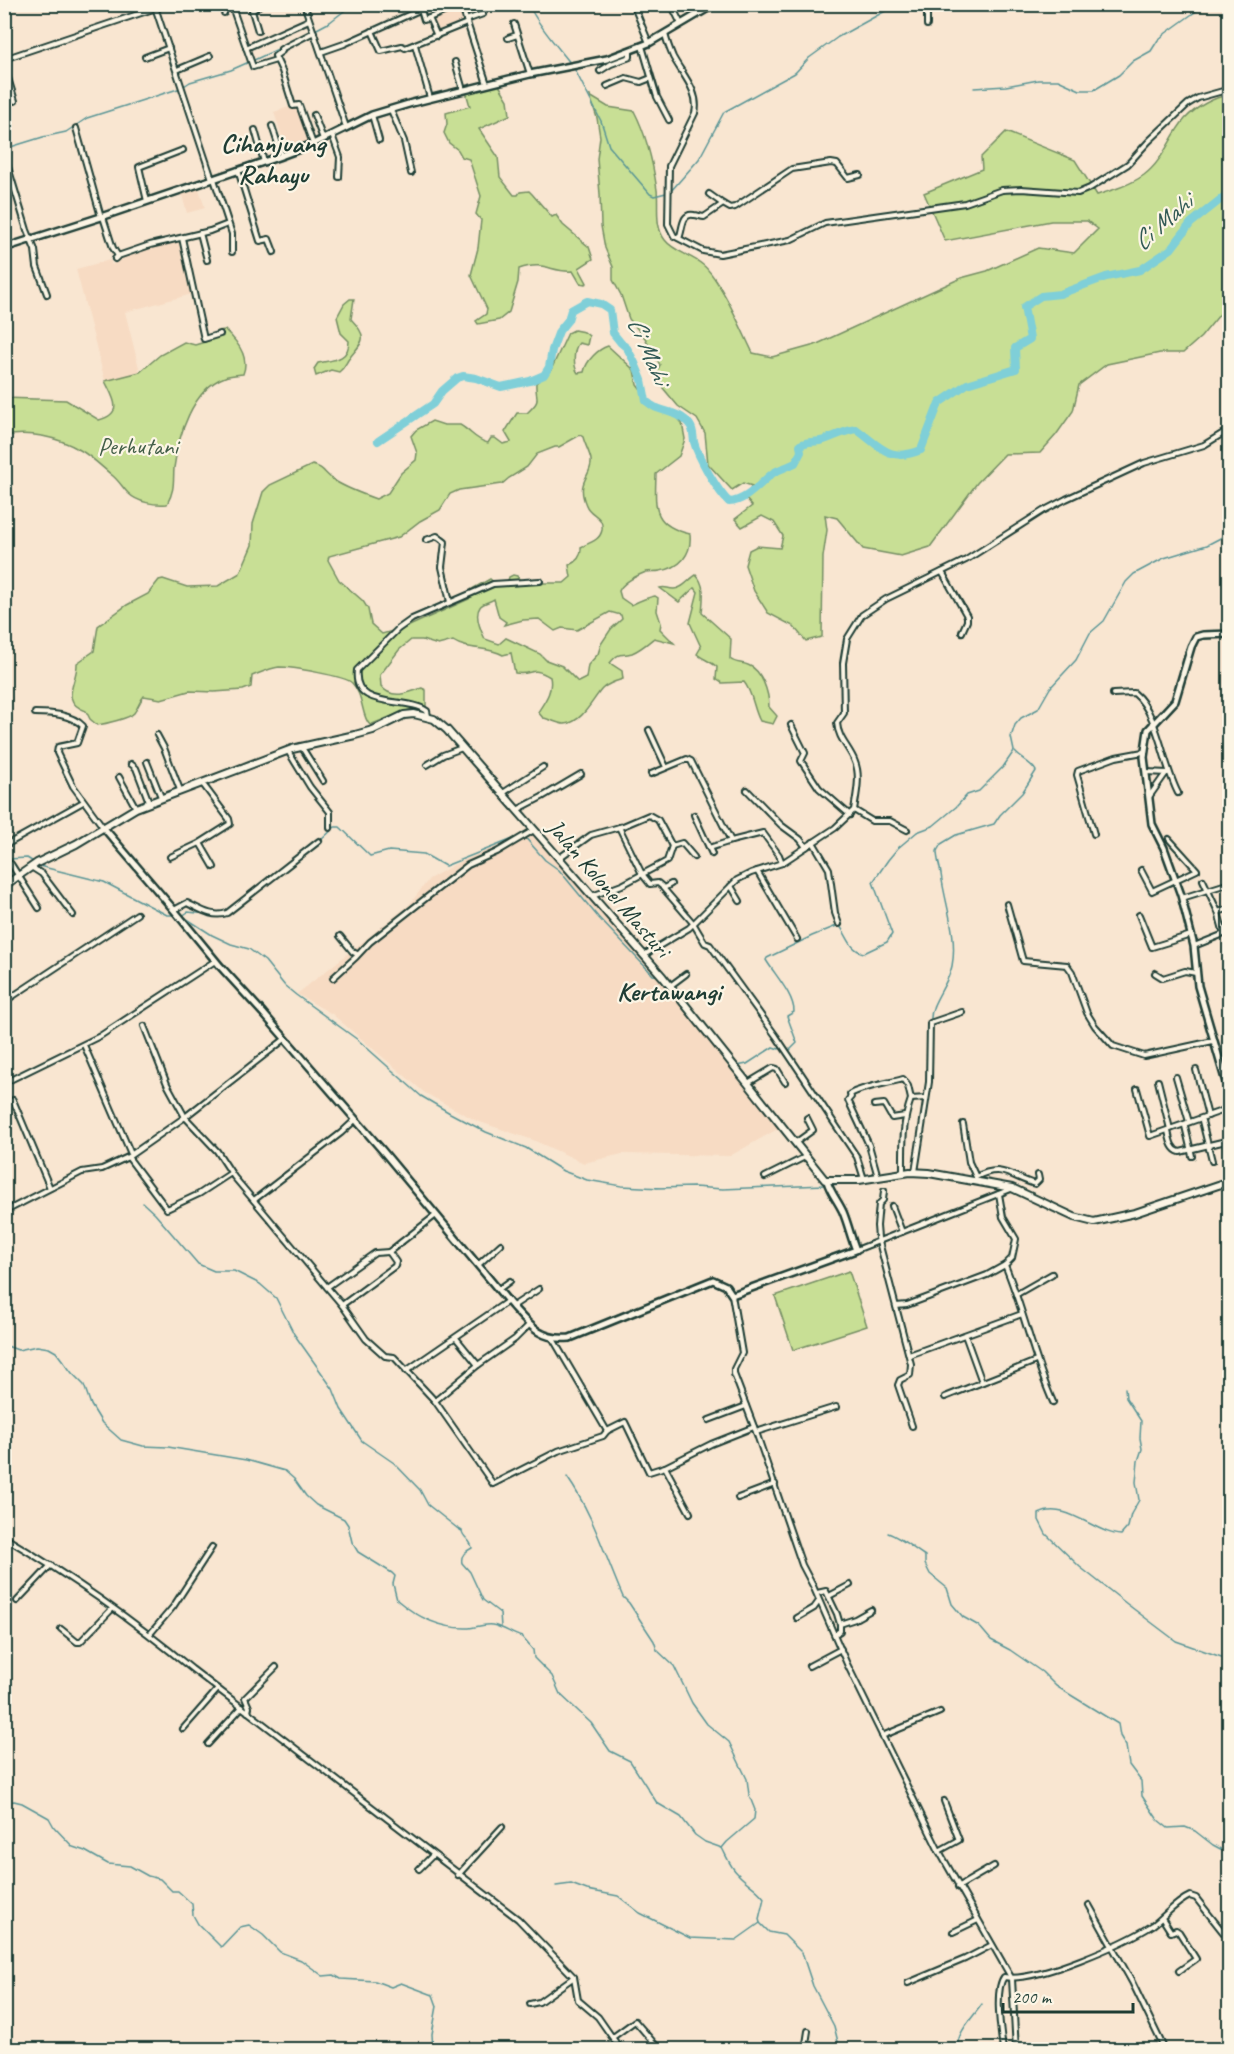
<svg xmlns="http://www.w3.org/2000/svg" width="1234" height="2054" font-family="Caveat,sans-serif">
<rect width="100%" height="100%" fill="#f9e6d1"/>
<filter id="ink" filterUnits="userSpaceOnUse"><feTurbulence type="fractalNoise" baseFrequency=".0167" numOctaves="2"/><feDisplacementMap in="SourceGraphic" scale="12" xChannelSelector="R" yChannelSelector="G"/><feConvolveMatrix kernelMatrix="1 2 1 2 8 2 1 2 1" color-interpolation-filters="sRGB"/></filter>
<g filter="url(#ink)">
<!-- built -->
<g fill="#f7dbc3">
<path d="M460 6 466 23 437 35 430 18Z"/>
<path d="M292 106H299L312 142 287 152 274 112Z"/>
<path d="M198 186 205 208 187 213 181 192Z"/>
<path d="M180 240 192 294 125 312 140 372 105 381 76 269 110 260 112 265 121 257Z"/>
<path d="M535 831 561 861 783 1126 730 1156 622 1154 584 1163 533 1140 477 1121 425 1093 332 1014 297 994 409 905 429 879 459 862Z"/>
</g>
<!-- green -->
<g fill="#c8df95" stroke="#748e64" stroke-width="1.5" fill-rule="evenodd">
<path d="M499 85 508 100 510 115 479 129 498 157 500 177 514 195H518L520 192 529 191 532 194 552 217 556 215 563 225 589 247 593 259 579 268 587 283 585 284 580 283 573 271C551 273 546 260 519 269L518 282 509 312 499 320 478 324 476 321 486 314 487 309 471 275 478 248 481 220 476 214 481 196 469 159 462 157 458 150 449 143 444 133 447 124 446 113 470 106 466 92Z"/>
<path d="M1229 95V303L1201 337 1183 353H1160L1107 364 1079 385 1073 411 1056 435 1040 453 1005 454 977 483 930 547 901 556 863 549 837 518 825 515 827 530 823 557 822 637 806 641 793 626 768 613 754 591 745 565 749 550 757 546 780 548 783 536 774 522 762 516 742 527 735 519 752 506 745 498 752 486 743 483 732 490 708 464 705 433 697 419 678 406 663 388 657 371 660 365 645 338 629 319 621 295 613 280V267L605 248 601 226 600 194 597 159 600 137 597 118 590 96 608 107 634 111C647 136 653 163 657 190 659 206 654 226 665 240 674 252 692 255 703 265 721 280 742 331 753 353L772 357 815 345 961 278 987 271 1038 248 1074 253 1098 229 1087 221H1051L945 241 924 193 982 169 981 157 1006 132 1075 160 1097 195C1113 190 1130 185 1144 175 1164 160 1170 136 1185 119 1196 107 1214 97 1229 95Z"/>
<path d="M350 299H354L351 319C371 340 361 342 348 360 345 365 344 368 339 372L331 370 316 376 314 369 318 363C332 360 349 361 349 341L341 333 337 317 344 304Z"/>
<path d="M225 330C237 341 250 357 243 374 237 375 230 375 225 377 192 389 178 437 174 468 173 482 175 490 167 504 155 505 138 503 128 493 123 488 119 481 113 476 103 468 91 456 80 450 58 437 29 431 5 436L4 398 66 400 99 420C125 413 113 398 105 381L140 372 160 355 184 342 195 345 208 341 217 331Z"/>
<path d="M574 330 584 332 589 336 587 345 579 343C573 349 573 366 578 373L584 372C586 361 598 349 608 346L634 370 637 385 656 410 676 416 682 423 685 439 679 456 656 474C655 508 652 525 690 534 692 555 680 568 660 571 656 572 650 571 646 572 636 576 623 582 619 591L621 598 631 605C637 602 649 597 655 596L658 598 657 611 661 623 660 629 674 643 654 638C648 643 640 650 632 653 620 657 621 650 610 663L622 671 623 679C616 681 607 684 602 689 592 700 583 722 565 724 557 724 551 719 543 718L538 712C545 701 553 691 550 677 531 665 533 676 515 673L511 653 503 655C488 646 468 651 453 641L438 645 422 640H411L399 650 380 675 381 686C391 700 409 693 422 688L426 690V706L402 712 370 725C361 717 364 695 352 683 346 676 290 667 279 667 270 668 260 673 252 676L251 687 243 690 214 692 189 691 161 699 144 696C139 702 138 708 134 713 130 718 105 724 97 725L90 719 86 711C58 701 78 682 77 663L94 651 98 626 127 605 148 594 159 580 163 579 187 587 218 586 240 573 252 545 253 524 263 492 270 485 312 465C324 467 325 475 335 481 348 489 362 494 376 499L388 493 401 473 416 460 417 453 411 436 416 430 432 421 444 425H460C471 431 475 440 488 443L491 438H495L503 444 511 442 505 432 517 413H527C543 398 535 401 536 383L551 370 568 333ZM580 435 583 437C585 445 590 453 591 460 593 476 575 480 586 505 590 516 604 515 602 530 600 541 588 543 581 547 582 557 576 562 569 565L571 577 564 583H522L517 576 513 575 509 577 507 584 498 586 490 579 472 589 469 599 407 627 382 634 371 624 368 609 363 601 339 580 328 560 329 556 399 537 420 521 440 510 450 494 459 490 502 484 509 478 527 467 537 454 555 447H559ZM494 599 499 617 506 622 504 625 523 620 539 619 555 631 562 628 577 630 610 612 621 615 622 619 611 629 601 644 598 654 588 665 586 678 578 682 562 666 546 660 540 654 506 638 499 644 485 639C481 631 474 615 480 607 482 603 490 602 494 599Z"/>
<path d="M696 575C706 585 703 600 702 613L731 639 730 659C736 664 741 662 748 665 762 670 769 693 769 707L777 716 773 724 760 721C753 708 753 693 744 682L722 683 716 679 717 667C710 661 701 658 697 654L701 647 690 623 698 592 696 589 694 588 679 602 660 588C666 586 667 589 674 589 683 589 689 579 696 575Z"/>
<path d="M849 1271 867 1326 793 1350 775 1296Z"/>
</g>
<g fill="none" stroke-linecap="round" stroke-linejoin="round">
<!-- stream -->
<g stroke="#599596" stroke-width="1.5">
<path d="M528 4C539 26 556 45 571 64"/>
<path d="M1229 4 1230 6"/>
<path d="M315 30 330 22 353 4"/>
<path d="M252 61 280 48"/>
<path d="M575 70 601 121 609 146 650 194 654 196 666 193"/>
<path d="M184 86 190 82 231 70 249 62"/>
<path d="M974 88 1006 86 1038 80H1058L1080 90H1094L1119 75 1133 61 1151 51 1158 40 1166 33 1195 12 1203 4"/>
<path d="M4 149 43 137 66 132 87 118 181 88"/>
<path d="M671 191 699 159 724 112 795 73 809 58 838 37 898 4"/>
<path d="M320 841 335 827H340L370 856 389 851 424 854 445 866 523 835 545 860 559 870 598 917 653 975 660 976"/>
<path d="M8 859 27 858 35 863"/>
<path d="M39 866 104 882 167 915H176"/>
<path d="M182 916 188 912 207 914"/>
<path d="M218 916 227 914"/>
<path d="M184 917 212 935 231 944 249 949 265 961 285 986 296 995 358 1040 421 1096 450 1113 486 1132 526 1148 563 1171 587 1180 622 1186 661 1188H656L694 1187 723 1189 825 1185"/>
<path d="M931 1022C929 1003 948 986 952 966 958 936 945 904 941 874 940 866 937 860 937 851L941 844 956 835 994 824 1000 815 1022 793 1036 771C1031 762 1022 760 1015 752"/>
<path d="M737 1066 747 1064 773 1047 779 1049 784 1045 790 1050 797 1043 787 1016 794 1012C794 995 775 975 766 960L767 958 812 936 839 925C848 935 849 950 864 953L887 942 892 934 873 882 888 860 898 848 917 832 933 826 956 807 967 795 979 791 1003 767 1014 751 1011 737 1015 725 1021 718 1038 709 1050 688 1076 660 1090 633 1104 621 1126 582 1134 574 1164 558 1207 545 1230 533"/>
<path d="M931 1076 932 1039"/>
<path d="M875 1180 912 1175"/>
<path d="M830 1185 852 1183"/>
<path d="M143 1203 155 1214 198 1264 214 1271H234L260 1284 276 1298 294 1334 333 1389 341 1409 362 1441 394 1463 420 1490 428 1505 457 1528 462 1531C463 1538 471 1540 472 1548 466 1551 460 1555 462 1563L470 1572 483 1600 500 1613 501 1627"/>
<path d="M4 1345 18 1350 37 1346 49 1348 56 1352 72 1373 84 1385 91 1405 102 1423 121 1440 143 1446 168 1447 246 1460 285 1471 294 1479 306 1496 316 1505 344 1519 348 1525 352 1542 358 1552 392 1573 395 1576 393 1584 397 1600C418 1618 442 1629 469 1628 477 1627 484 1624 492 1625 504 1627 511 1634 522 1637L533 1650 534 1658 552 1676 560 1694 591 1723 610 1751 630 1761 657 1803 681 1817 695 1835 705 1842 722 1848C727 1857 730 1867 738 1874 746 1883 757 1888 764 1898L759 1919 760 1923 769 1932 784 1935 802 1953 813 1986 834 2026 840 2050"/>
<path d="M1125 1388 1126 1398 1141 1421 1140 1438 1142 1449 1138 1461 1136 1482 1139 1500 1131 1514 1128 1527 1121 1535C1096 1534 1065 1500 1039 1514V1520L1046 1534 1080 1567 1127 1604 1176 1641 1230 1660"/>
<path d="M567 1477C593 1514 605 1556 623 1597L629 1603 654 1641 657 1650 674 1666 692 1703 707 1724 729 1742 747 1779 749 1795 755 1810 754 1819 727 1842 722 1848"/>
<path d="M888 1533C900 1537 914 1549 925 1556V1564L930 1574 947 1588 952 1604 963 1617 979 1626 991 1640 1010 1650 1042 1672 1056 1686 1118 1724 1120 1736 1126 1746 1129 1765 1141 1781 1142 1796 1158 1820 1168 1828 1185 1827 1195 1831 1213 1845 1230 1854"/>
<path d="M4 1803 14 1801 22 1803 49 1818 54 1827 73 1847 85 1851 108 1864 130 1866 148 1876 160 1879 172 1891H178L192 1904 193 1915 198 1924 221 1947 240 1927 249 1925 263 1935 280 1952 301 1960 323 1976 334 1975 341 1979 375 1981 391 1987 401 1983 433 1995 437 2006 432 2034 433 2050"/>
<path d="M556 1886 571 1884 587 1890 618 1896 640 1913 690 1938 736 1940 760 1923"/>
<path d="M957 2050C957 2031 972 2019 982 2004"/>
</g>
<!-- river -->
<path stroke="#7fcfd8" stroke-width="8" d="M378 441 433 404 442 391 457 378 463 376 476 378 501 387 530 381 544 375 549 367 552 350 559 331 568 320 571 310 587 301 601 304 610 310 613 333 621 343 627 348 635 363 642 380 646 401C649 403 653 407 657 408 669 413 681 413 690 425 694 431 693 436 694 442 698 457 718 492 729 502 747 501 760 483 773 473 779 469 788 467 795 463L801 452 800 445C808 440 815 443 824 440 835 436 844 431 856 429 881 447 889 463 921 450L939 403 967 384 1016 369 1015 348 1030 339 1024 307 1041 296 1060 294 1106 277 1140 270 1171 249 1191 223 1230 192"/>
<!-- street casing -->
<g stroke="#1f3d34" stroke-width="8">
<g id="street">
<path d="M221 4 224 13"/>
<path d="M231 4 253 67 276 60"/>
<path d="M304 4 346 127"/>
<path d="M461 4 487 84"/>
<path d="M633 4 649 43"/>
<path d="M671 4 681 24"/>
<path d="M156 10 212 179"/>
<path d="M421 10 424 20 461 5"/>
<path d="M429 18 437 36"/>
<path d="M466 20 483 14"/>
<path d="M514 24 530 74"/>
<path d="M927 25V6L930 4"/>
<path d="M258 31 252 11 261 4"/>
<path d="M372 31 381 51 402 46 405 48 467 23"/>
<path d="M665 34C667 42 670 50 673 57 682 74 700 92 695 113L669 166 668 224 674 236 703 251 720 254 790 240 825 223 965 203 1002 190 1021 189 1078 193 1090 188 1128 164 1149 141 1188 104 1198 98 1230 89"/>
<path d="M508 38 517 35"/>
<path d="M415 45 430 98"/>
<path d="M642 46 657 97 669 120"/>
<path d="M246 48 309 20"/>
<path d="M321 52 344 44 426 7"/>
<path d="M145 57 169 48"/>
<path d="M4 59 168 4"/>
<path d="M455 62 463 90"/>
<path d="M4 65 15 101"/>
<path d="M177 70 210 56"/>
<path d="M600 71 611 64 630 57V51"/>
<path d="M607 86 626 78 641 82 651 78"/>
<path d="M391 110 404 141 411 173"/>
<path d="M314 115 323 139"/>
<path d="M372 115 379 140"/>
<path d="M272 126 282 156"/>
<path d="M76 128 101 217"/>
<path d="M255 130 264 162"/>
<path d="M332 135 340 157 339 177"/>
<path d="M313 144 299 105 293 106 282 71 275 56 282 51 281 49 314 32"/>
<path d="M4 154 27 230 35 250 37 267 47 294"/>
<path d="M238 170 260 241 269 239 274 252"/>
<path d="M214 179 232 234V252"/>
<path d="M709 194 723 204"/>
<path d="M147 201 139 167 183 150"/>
<path d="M103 217 113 248 118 256"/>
<path d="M200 233 207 260"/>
<path d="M182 238 204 339 220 334"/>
<path d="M679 238C683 231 681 212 694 215 698 215 701 217 704 217L723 204 730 208 735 207 792 169 831 163 837 164 848 178 860 175"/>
<path d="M115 259 118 256 150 245 210 231 228 224"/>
<path d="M426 540 437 536 445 542 442 567 450 602"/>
<path d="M942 572 967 616V621L962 632"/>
<path d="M1113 694 1134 693C1158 712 1163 765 1178 793"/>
<path d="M35 713C51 713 71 714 83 726L77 743 58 747 57 753 73 786 103 827"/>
<path d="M428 716 427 711C407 696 352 711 357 670L398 629 412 619 493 584 540 581"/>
<path d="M791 725 805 753 801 761 819 788 850 815"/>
<path d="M649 730 666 767"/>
<path d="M157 735 164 748 180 790"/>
<path d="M301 746 323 781"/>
<path d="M288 751 310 787 330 812V828"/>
<path d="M147 762 161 797"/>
<path d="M131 764 136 768 149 802"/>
<path d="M427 765 443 755 462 748"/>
<path d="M1146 772 1168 773"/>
<path d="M651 774 687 759 691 761 731 841 763 833 779 855 782 863"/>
<path d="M119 777 136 808"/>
<path d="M747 790 781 825 800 839 806 847"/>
<path d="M503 793 543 767"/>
<path d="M1149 797 1166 773"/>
<path d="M517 810 542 797 581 774"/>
<path d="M854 810 872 821H890L907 830"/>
<path d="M694 815 712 854"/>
<path d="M619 827 642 874 650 884 658 883 664 888 671 884"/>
<path d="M1094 834 1077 775 1078 771 1116 757 1143 752"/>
<path d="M813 842 829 869 835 913 839 924"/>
<path d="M200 843 214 867"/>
<path d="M4 846 83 802"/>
<path d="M672 846 682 843 694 857"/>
<path d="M709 848 731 841"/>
<path d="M4 853 7 862 11 864 39 908"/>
<path d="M170 857 200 843 230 824 229 819 202 783"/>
<path d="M559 858 591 835 623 826 649 815 658 820 672 846"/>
<path d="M31 867 42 874 73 915"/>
<path d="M1141 870 1152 891 1197 870 1169 839"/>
<path d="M757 871 797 939"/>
<path d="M731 886 740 901"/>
<path d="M663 888 693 923 705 943 710 945 776 1036 857 1157 864 1179"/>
<path d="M592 896 622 885 667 861 672 846"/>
<path d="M1182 898 1230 883"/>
<path d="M1007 904 1023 961 1067 965 1072 972 1087 1013 1095 1026 1113 1046 1144 1056 1213 1041"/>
<path d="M174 910 187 903C200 909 212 918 227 913L319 841"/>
<path d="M1218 912 1230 908"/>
<path d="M1139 915 1152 947 1191 935"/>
<path d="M1223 930 1230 928"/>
<path d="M340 936 353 952 357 954"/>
<path d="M1194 946 1224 934 1218 912 1203 880"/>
<path d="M644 955 689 928 737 880 751 873 782 863 835 828 854 810C856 796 861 776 855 762 850 748 838 739 837 723L844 713 843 663 847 639 862 615 886 599 966 560 1043 511 1066 499 1144 463 1204 445 1230 429"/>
<path d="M1155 973 1163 978 1185 971 1196 973"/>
<path d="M333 978 356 957 370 942 468 865 497 852 534 830"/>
<path d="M670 986 686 974"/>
<path d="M4 1002 137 914"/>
<path d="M144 1026 167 1084 185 1117 217 1151 234 1177 342 1305 366 1339 385 1356 394 1357 435 1401 478 1365 515 1339 529 1325"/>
<path d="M84 1045 131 1154"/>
<path d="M1196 1070 1208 1116"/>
<path d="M1176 1077 1189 1122"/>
<path d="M1158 1081 1170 1129"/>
<path d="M4 1083 100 1036 215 961"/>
<path d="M748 1083 773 1068 777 1069 785 1082"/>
<path d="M1137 1089 1150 1136 1230 1108"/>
<path d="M13 1100 50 1188"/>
<path d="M874 1105 884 1104 892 1118 905 1116"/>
<path d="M1202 1121 1212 1161"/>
<path d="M963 1124 969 1162 976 1177"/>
<path d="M1185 1126 1192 1156"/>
<path d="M1168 1131C1170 1139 1171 1150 1180 1152L1230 1140"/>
<path d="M795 1143 813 1130 807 1118"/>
<path d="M128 1157 167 1209 199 1194 231 1173"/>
<path d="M903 1172C903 1146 902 1124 911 1099"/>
<path d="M915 1172 929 1082 930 1023 962 1012"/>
<path d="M765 1177 805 1157"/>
<path d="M878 1177 869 1145 848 1100 851 1097 850 1094C865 1086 886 1084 903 1079L908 1086 911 1099 926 1098"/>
<path d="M976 1177C1002 1163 1011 1177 1035 1184L1039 1180 1038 1175"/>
<path d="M884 1191 883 1200 879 1204 877 1226 878 1238 911 1364 910 1375 900 1380 898 1385 912 1426"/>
<path d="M999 1194 1003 1217 1016 1239 1012 1258 1005 1265C1024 1310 1033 1358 1053 1402"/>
<path d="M254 1200 341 1133 355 1120"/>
<path d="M892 1206 902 1232"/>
<path d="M4 1212 82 1172 102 1169 128 1157 185 1117 285 1039"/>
<path d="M856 1250 1011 1189"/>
<path d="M478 1265 501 1244"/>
<path d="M327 1287 375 1253 389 1252"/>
<path d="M499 1289 510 1281"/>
<path d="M1017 1294 1052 1274"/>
<path d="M732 1295 742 1353 734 1369V1374L756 1432 802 1565 813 1586 847 1664 939 1851 1012 1979 1016 2050"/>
<path d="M342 1305 395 1266 396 1262 389 1252 390 1251 436 1215"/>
<path d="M513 1306 539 1289"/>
<path d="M896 1306 907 1305 987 1275 1005 1265"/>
<path d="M965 1335 982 1382"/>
<path d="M456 1338 478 1365"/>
<path d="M909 1355 1022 1314"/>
<path d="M406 1371 508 1301"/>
<path d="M945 1397 1036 1361"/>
<path d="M435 1401 493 1484 558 1451 603 1436 607 1431 553 1339"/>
<path d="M709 1420 746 1406"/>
<path d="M607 1431 625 1422 649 1472 665 1467"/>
<path d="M756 1432 836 1407"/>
<path d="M738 1498 775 1484"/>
<path d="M690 1513 665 1467 711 1444 754 1427"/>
<path d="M4 1537C70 1576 133 1620 192 1669L518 1919 574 1977 578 2000 598 2017 621 2050"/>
<path d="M817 1593 826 1591 837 1614 840 1624 855 1619 871 1610"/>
<path d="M829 1596 850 1585"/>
<path d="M17 1601 51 1565"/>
<path d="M797 1618 814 1608 819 1601"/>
<path d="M61 1629 77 1642H80L112 1609"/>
<path d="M150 1634 173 1607 212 1547"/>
<path d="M835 1634 840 1631V1624"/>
<path d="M809 1666 841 1649"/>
<path d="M248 1712 249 1707 245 1698 276 1667"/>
<path d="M183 1729 218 1689"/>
<path d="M882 1736 940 1712"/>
<path d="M208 1744 242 1707"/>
<path d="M939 1851 959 1840 944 1801"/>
<path d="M419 1869 433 1855"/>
<path d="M458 1875 502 1827"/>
<path d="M958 1887 994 1866"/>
<path d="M1089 1905 1132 1982 1165 2050"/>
<path d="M1162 1918 1171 1932 1176 1930 1179 1932 1196 1959 1179 1971"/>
<path d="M953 1932 978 1920"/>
<path d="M908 1983 965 1959 992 1945"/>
<path d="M530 2004 539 2002 574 1977"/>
<path d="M613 2037 635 2021 660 2050"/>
<path d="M805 2050 808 2031"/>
<path d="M1003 2050C1001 2033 994 1990 1004 1977 1036 1983 1125 1943 1153 1925 1165 1916 1176 1902 1190 1896L1196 1898 1230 1941"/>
</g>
</g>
<!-- secondary casing -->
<g stroke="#1f3d34" stroke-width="10">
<g id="secondary">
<path d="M4 248 101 217 278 157 313 144 372 115 412 103 530 74 607 59 649 43 715 4"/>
<path d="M1230 634 1203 635 1196 637 1191 647 1175 701 1148 730 1144 757 1152 824 1164 848 1181 895 1194 946 1198 986 1230 1096"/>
<path d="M103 827 174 910 220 966 263 1013 382 1150 512 1306C530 1326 541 1341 570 1338L713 1280 726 1286 732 1295 856 1250C851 1238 848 1224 843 1212 838 1201 830 1192 827 1181"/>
</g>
</g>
<!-- primary casing -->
<g stroke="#1f3d34" stroke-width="10">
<path id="primary" d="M4 886 37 863 76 844 136 808 292 749 355 735 373 730 404 715 414 714 434 719 447 730 663 977 825 1180H859L910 1172 929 1173 1012 1188 1074 1217 1094 1222 1135 1213 1230 1181"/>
</g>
<!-- street -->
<use href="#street" stroke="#fcf5e5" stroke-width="4"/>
<!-- secondary -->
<use href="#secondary" stroke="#fcf5e5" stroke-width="5"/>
<!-- primary -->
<use href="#primary" stroke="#fcf5e5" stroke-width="6"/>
</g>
</g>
<g text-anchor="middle" stroke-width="4.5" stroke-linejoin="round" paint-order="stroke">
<!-- park labels -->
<g font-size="24" fill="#415d47" stroke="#fcf5e5">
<text x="138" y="454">Perhutani</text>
</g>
<!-- street labels -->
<g font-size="24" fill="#1f3d34" stroke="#fcf5e5">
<text transform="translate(609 888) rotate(49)" y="8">Jalan Kolonel Masturi</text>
</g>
<!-- water labels -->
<g font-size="26" font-style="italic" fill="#325a55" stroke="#fcf5e5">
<text transform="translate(1162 222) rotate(-41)" y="9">Ci Mahi</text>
<text transform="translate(649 350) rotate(67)" y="9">Ci Mahi</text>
</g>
<!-- quarter labels -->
<g font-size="27" font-weight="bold" fill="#1f3d34" stroke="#fcf5e5">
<text x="273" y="152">Cihanjuang<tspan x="273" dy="31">Rahayu</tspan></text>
<text x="669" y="1000">Kertawangi</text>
</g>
</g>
<!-- margin -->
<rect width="1234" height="2054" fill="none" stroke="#fcf5e5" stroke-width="24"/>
<rect x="12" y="12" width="1210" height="2030" fill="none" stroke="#1f3d34" stroke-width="2" filter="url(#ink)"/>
<!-- scale -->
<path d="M1003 2003v9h130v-9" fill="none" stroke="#1f3d34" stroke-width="3"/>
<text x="1012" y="2003" font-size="18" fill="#1f3d34" stroke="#fcf5e5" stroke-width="4.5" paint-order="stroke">200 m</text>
</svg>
